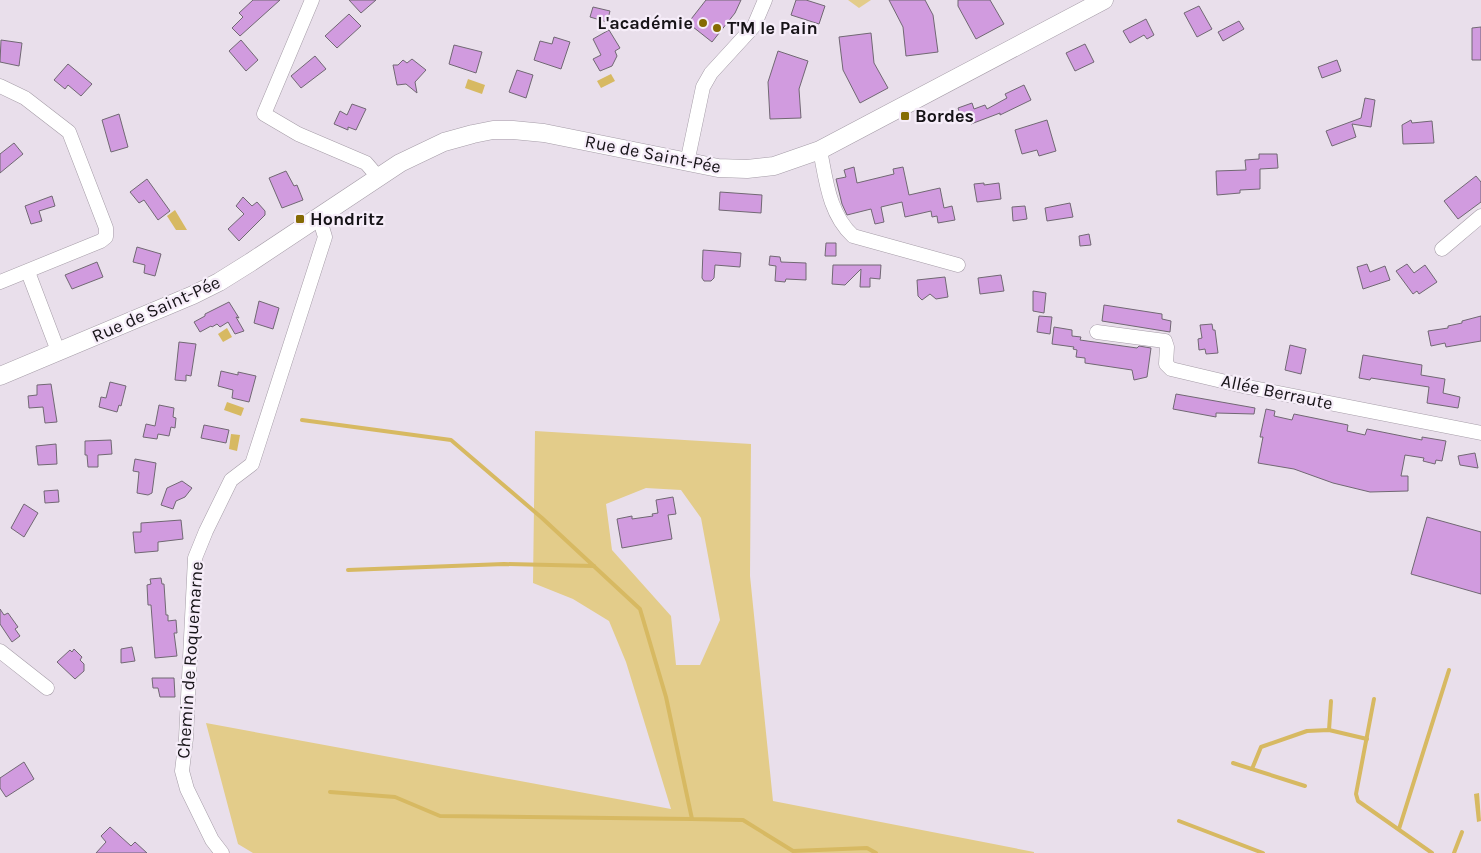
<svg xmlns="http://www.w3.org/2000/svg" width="1481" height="853" font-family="Karla,sans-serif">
<rect width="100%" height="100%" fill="#e9dfeb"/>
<!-- green -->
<g fill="#e3cc8a" fill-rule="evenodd">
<path d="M848 0H871L859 8Z"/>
<path d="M535 431 751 444 750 576 773 801 1034 852V853H253L238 844 206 723 671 809 626 662 609 621 573 599 533 583ZM646 488 681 490 701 518 720 620 700 665H676L671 616 612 550 606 504Z"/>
</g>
<!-- water -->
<g fill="#d7b962">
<path d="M611 74 615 81 601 88 597 81Z"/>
<path d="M468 79 485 85 482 94 465 88Z"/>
<path d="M175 210 187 230H176L167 216Z"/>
<path d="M227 328 232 337 223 342 218 334Z"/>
<path d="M227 402 244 408 241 416 224 410Z"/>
<path d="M231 434 240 435 237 451 229 449Z"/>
<path d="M1479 793 1481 821 1477 822 1474 794Z"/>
</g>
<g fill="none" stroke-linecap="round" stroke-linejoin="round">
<!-- stream -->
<g stroke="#d7b962" stroke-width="4">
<path d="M302 420 451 440 542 518 640 609 666 697 692 819 743 820 793 851 867 848 876 853"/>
<path d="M348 570 504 564 594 566"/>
<path d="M1374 699 1356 794 1358 801 1432 853"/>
<path d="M1329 730 1331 701"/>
<path d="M1233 763 1305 786"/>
<path d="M1252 769 1261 747 1307 731 1329 730 1367 739"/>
<path d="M330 792 395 797 440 816 692 819"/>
<path d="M1179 821 1263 853"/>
<path d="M1399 829 1449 670"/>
<path d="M1454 853 1462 832"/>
</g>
</g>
<!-- building -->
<g fill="#d19bdf" stroke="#716873">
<path d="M253 0H280L240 36 232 28 243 17 239 13Z"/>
<path d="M349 0H376L361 13Z"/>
<path d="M706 0H741L735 13 712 42 688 23Z"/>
<path d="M796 0H806L825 6 819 24 791 15Z"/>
<path d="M889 0H925L933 15 938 52 906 56 903 27Z"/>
<path d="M958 0H990L1004 24 976 39 958 6Z"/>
<path d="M1199 6 1212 29 1197 37 1184 13Z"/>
<path d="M593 7 610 11 607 22 590 17Z"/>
<path d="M349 14 361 26 337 48 325 36Z"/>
<path d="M1146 19 1154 35 1147 39 1144 35 1130 43 1123 31Z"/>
<path d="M1239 21 1244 29 1223 41 1218 32Z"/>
<path d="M1481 27V60H1472V28Z"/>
<path d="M609 30 620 48 615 51 617 56 612 66 600 71 593 59 601 55 593 39Z"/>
<path d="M871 33 874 63 888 88 860 103 843 70 839 37Z"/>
<path d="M554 37 570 42 561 69 534 60 540 41 552 44Z"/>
<path d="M1 40 22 43 19 66 0 62Z"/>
<path d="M241 40 258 60 246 71 229 51Z"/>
<path d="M1085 44 1094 62 1075 71 1066 53Z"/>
<path d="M454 45 482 52 476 73 449 64Z"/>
<path d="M778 51 808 61 799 89 801 118 770 119 768 82Z"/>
<path d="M315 56 326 69 301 88 291 76Z"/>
<path d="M412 59 426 70 415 82 417 93 406 84 397 85 393 65H398L403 60 407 63Z"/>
<path d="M1337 60 1341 71 1322 78 1318 67Z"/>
<path d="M68 64 92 84 81 96 68 85 65 89 54 80Z"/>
<path d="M517 70 533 75 526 98 509 92Z"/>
<path d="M1024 85 1031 100 1000 115V113L971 124 968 118 971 117 962 119 958 108 972 103 974 109 985 105 987 109 1007 98 1005 94Z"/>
<path d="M1365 98 1375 100 1371 127 1352 124 1356 137 1332 146 1326 131 1361 118Z"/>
<path d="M352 104 366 109 356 130 348 127V130L334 124 340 111 347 115Z"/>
<path d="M119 114 128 147 111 152 102 120Z"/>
<path d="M1047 120 1056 151 1039 156 1037 150 1022 154 1015 130Z"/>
<path d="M1411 120 1412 123 1432 121 1434 143 1403 144 1402 125Z"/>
<path d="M14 143 23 154 0 173V154Z"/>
<path d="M1259 154H1277L1278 168 1260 169V189L1240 190V193L1217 195 1216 171 1246 170 1245 160 1259 159Z"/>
<path d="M854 167 857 183 894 174 893 169 903 167 909 195 940 188 944 208 952 206 955 220 938 223 937 216 932 217 931 211 905 217 902 202 881 207 884 222 875 224 871 209 847 215 842 204 836 179 846 177 844 170Z"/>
<path d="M286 171 294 186 297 185 303 200 282 208 269 178Z"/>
<path d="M1476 176 1481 182V202L1458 219 1444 201Z"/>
<path d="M147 179 170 211 158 220 144 200 139 203 130 192Z"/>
<path d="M984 183V185L999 183 1001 199 977 202 974 184Z"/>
<path d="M720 192 762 195 761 213 719 210Z"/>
<path d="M52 196 55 206 39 211 42 221 31 224 25 206Z"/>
<path d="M243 197 252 206 257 202 265 211V215L239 241 228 229 244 214 236 206Z"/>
<path d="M1070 203 1073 217 1047 221 1045 208Z"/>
<path d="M1025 206 1027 219 1013 221 1012 207Z"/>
<path d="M1089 234 1091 245 1080 246 1079 236Z"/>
<path d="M826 243H836V256H825Z"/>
<path d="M137 247 161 254 155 276 144 273 145 265 133 262Z"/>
<path d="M703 250 741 253 740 267 715 265 714 278 711 281H704L702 278Z"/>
<path d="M770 256 780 257 781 262 806 263V280L786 279 785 282 775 281 776 266 769 265Z"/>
<path d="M97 262 103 277 72 289 65 275Z"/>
<path d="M1367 264 1370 272 1385 266 1390 280 1363 289 1357 267Z"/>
<path d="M1407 264 1414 273 1425 265 1437 282 1419 294 1417 291 1413 294 1396 271Z"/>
<path d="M833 265H881L880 279 870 278V287H860L861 269 845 285 832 284Z"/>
<path d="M1001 275 1004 291 980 294 978 278Z"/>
<path d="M945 277 948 297 936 299 930 294 922 300 918 296 917 280Z"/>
<path d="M1033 291 1046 293 1044 313 1033 311Z"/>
<path d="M259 301 279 308 273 329 254 323Z"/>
<path d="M229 302 239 318 236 317 244 331 235 334 228 322 220 327 217 324 212 327 211 326 200 332 194 322 205 316V314Z"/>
<path d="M1104 305 1162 314V319L1171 321 1170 332 1102 321Z"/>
<path d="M1039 316 1052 317 1050 334 1037 332Z"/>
<path d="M1481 316V341L1446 347 1445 343 1431 346 1428 331 1448 328V326L1462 323V321Z"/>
<path d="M1212 324 1213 330H1215L1218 353 1206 354 1205 349 1199 350 1198 339 1202 338 1200 325Z"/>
<path d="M1054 327 1072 330V336L1081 337 1080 340 1137 348 1139 346 1151 348 1147 377 1134 380 1132 370 1085 363V358L1076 357 1077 350 1073 349 1074 347 1052 344Z"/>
<path d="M179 342 196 344 191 376 186 375V381L175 380Z"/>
<path d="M1290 345 1306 349 1301 374 1285 370Z"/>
<path d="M1363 355 1422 365 1421 375 1445 379 1443 393 1460 397 1458 408 1427 403 1429 387 1371 378 1370 380 1359 378Z"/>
<path d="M221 371 238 375V372L256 376 249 402 232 398 233 390 218 386Z"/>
<path d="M110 382 126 386 121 406 119 405 117 412 99 407 101 397 106 398Z"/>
<path d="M51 384 57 422 45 423 43 407 29 408 28 396 37 395V385Z"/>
<path d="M1176 394 1255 408 1254 414 1216 413V417L1173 409Z"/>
<path d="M159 405 174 408 173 417 176 418 175 428 171 427 169 436 158 434 157 439 143 437 146 424 155 426Z"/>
<path d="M1266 409 1275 411 1274 416 1292 420 1294 414 1348 425 1347 431 1365 435 1367 429 1422 440V437L1446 441 1442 461 1436 460 1435 464 1423 461 1424 458 1405 455 1401 476H1408V491L1370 492 1333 483 1294 469 1258 463 1263 437H1260Z"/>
<path d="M204 425 229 430 226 443 201 438Z"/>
<path d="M111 440 112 454 98 455V467H88L87 455H85V441Z"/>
<path d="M56 444 57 464 38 465 36 446Z"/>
<path d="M1475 453 1478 468 1460 465 1458 456Z"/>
<path d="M135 459 156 463 152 493 148 495 137 493 139 472 133 471Z"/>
<path d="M182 481 192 488 185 497 176 501 173 509 161 505 167 488Z"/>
<path d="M58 490 59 502 45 503 44 491Z"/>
<path d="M673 497 676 514 668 515 672 539 622 548 617 519 632 516V519L653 516 652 514 658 513 656 500Z"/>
<path d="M24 504 38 513 24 537 11 528Z"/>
<path d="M1427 517 1481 532V594L1411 574Z"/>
<path d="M181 520 183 539 158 542V551L135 553 133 532H141V523Z"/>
<path d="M161 578 162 584H164L166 615H168V621L176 620 177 633H174L177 656 155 658 151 605H148L147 585 151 584 150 579Z"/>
<path d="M0 609 4 615 8 613 18 627 15 629 20 636 12 642 0 624Z"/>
<path d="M132 647 135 661 121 663V649Z"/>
<path d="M74 649 82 657 80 660 84 664V671L75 679 57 662 70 650 72 652Z"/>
<path d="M152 678H174L175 697H160L158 688H153Z"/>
<path d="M24 762 34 779 6 797 0 788V778Z"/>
<path d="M110 827 131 846 135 842 147 853H96L106 842 101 836Z"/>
</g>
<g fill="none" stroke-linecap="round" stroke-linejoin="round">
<!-- minor casing -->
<g stroke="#a59ca7" stroke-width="15">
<g id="minor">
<path d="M312 0 264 114 298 134 366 163 378 177"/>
<path d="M0 86 25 98 69 132 106 228V237L101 241 0 282"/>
<path d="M820 150C826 180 829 214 853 236L958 265"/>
<path d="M687 163 703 87 711 73 754 26 765 0"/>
<path d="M1442 249 1481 216"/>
<path d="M28 272 58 351"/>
<path d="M1097 332 1165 341 1167 347 1166 364 1171 369 1243 386 1481 433"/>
<path d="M0 651 47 688"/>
<path d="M222 853 212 840 187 789 182 771 186 738 195 558 206 531 231 480 252 464 325 237 319 217"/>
</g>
</g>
<!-- major casing -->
<g stroke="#a59ca7" stroke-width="19">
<path id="major" d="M0 376 193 295 219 282 251 262 400 163 444 142 473 134 493 130H513L544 133 718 168 747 169 774 166 820 150 1104 0"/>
</g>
<!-- minor -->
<use href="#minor" stroke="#fff" stroke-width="14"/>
<!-- major -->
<use href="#major" stroke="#fff" stroke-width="18"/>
</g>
<!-- markers -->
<g fill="#856a04" stroke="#f6edf9" stroke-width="2">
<circle cx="703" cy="23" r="5"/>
<circle cx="717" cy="28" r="5"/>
<rect x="900" y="111" width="10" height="10" rx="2.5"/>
<rect x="295" y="214" width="10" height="10" rx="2.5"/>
</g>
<g text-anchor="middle" stroke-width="4.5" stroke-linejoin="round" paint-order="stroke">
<!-- poi labels -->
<g font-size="18" font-weight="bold" fill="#161317" stroke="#f6edf9" text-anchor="start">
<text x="693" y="29" text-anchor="end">L'académie</text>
<text x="727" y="34">T'M le Pain</text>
<text x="915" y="122">Bordes</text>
<text x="310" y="225">Hondritz</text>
</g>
<!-- street labels -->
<g font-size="18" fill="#161317" stroke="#f6edf9">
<text transform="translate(653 154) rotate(11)" y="6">Rue de Saint-Pée</text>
<text transform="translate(156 309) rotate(-24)" y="6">Rue de Saint-Pée</text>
<text transform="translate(1277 392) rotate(12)" y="6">Allée Berraute</text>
<text transform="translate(190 660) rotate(-86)" y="6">Chemin de Roquemarne</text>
</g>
</g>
</svg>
